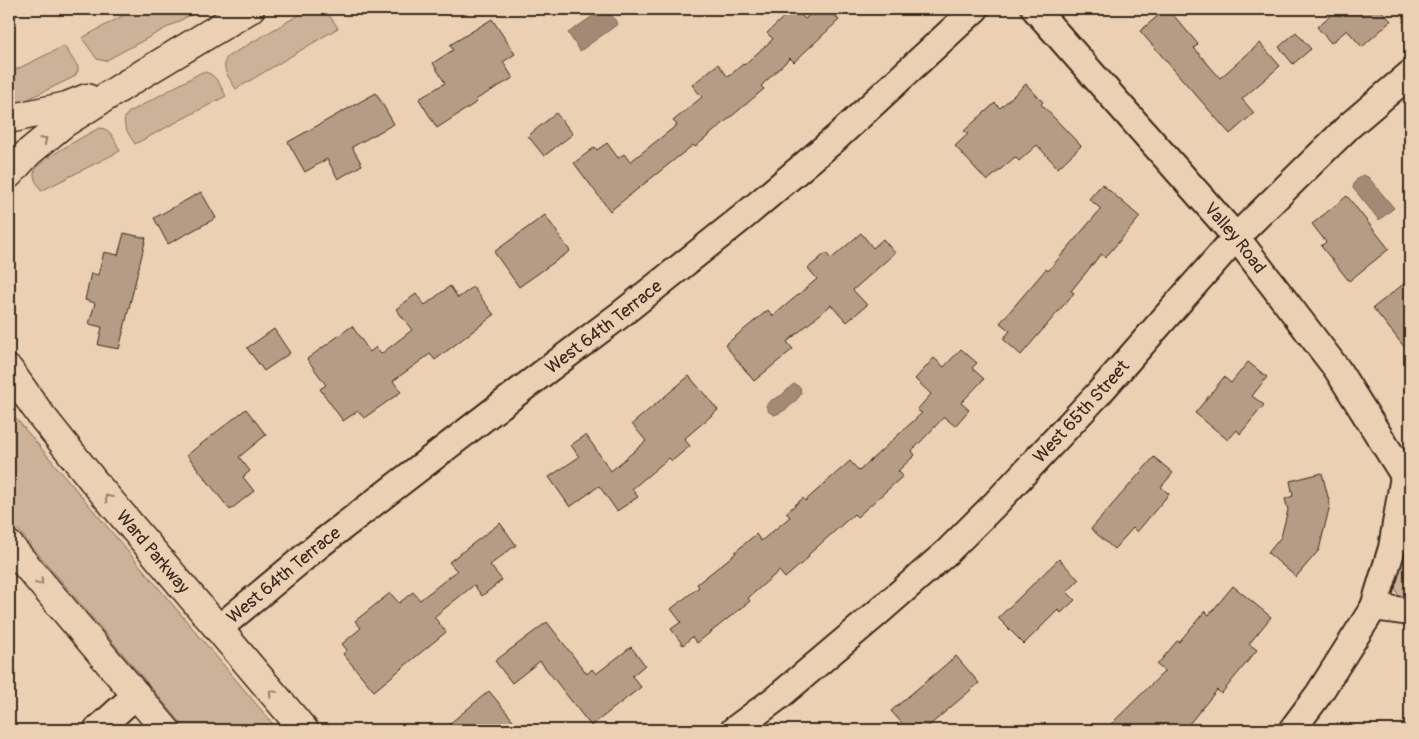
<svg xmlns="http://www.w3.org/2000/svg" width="1419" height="739" font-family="Pangolin,sans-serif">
<rect width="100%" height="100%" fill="#ecd0b3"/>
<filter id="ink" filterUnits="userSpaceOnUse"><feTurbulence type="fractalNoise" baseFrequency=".02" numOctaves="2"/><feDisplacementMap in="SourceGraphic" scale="10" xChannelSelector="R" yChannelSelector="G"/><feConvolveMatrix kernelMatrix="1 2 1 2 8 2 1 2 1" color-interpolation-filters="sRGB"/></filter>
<g filter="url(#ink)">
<!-- green -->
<g fill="#ccb298" stroke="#846e5b">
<path d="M135 9H199L196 12 105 61 97 59 82 38Z"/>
<path d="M309 9H325L338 28 236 89C230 79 220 68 227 57Z"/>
<path d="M64 46 78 67V71L74 77 22 102 9 106V73Z"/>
<path d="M202 72C216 72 220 86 226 96L135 144C129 134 119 123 128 113Z"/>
<path d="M99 128C112 128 115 142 120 151L41 191C39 186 33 179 34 173 36 161 87 135 99 128Z"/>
<path d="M9 410 278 730H187L9 519Z"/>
<path d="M1410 532V601H1405L1398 595 1395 586 1406 539Z"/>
</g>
<!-- water -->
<g fill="#a28a74" stroke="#796452">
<path d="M603 9H607L618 24 580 51 568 33Z"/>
<path d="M1363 175 1368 177 1394 208 1379 220 1353 188C1354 182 1357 178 1363 175Z"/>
<path d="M794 384 800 387 801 394C795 403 785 412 774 415L769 412 766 406C770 398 778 399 784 393 788 390 789 387 794 384Z"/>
</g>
<!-- building -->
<g fill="#b59d85" stroke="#3b2a1e">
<path d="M792 9H795L805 19 816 9H829L839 20 794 62 790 58 761 86 764 89 695 147 693 145 610 211 574 163 595 147 597 150 607 143 618 158 624 154 630 162 677 125 673 121 702 97 692 85 718 64 728 77 743 64 744 65 773 39 767 33Z"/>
<path d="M1166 9H1168L1198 44 1194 48 1220 78 1260 43 1280 66 1242 99 1254 113 1230 134 1140 31Z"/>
<path d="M1328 9H1380L1391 21 1362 47 1347 30 1331 43 1317 27 1332 14Z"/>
<path d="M492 19 515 54 503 62 513 78 475 100 477 102 437 128 419 99 445 83 433 63 453 50 450 45Z"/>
<path d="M1296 32 1311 49 1293 64 1279 47Z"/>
<path d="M1026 84 1043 102 1041 104 1081 146 1058 168 1037 145 1019 161 1015 157 987 181 955 146 968 134 964 131 995 103 1000 108Z"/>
<path d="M376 93 394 124 352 147 362 165 338 179 327 159 305 172 288 142Z"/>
<path d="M556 113 573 134 544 156 528 136Z"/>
<path d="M1102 184 1140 217 1105 258 1101 254 1071 291 1074 293 1021 355 1003 339 1010 331 1000 323 1046 269 1048 271 1101 209 1089 199Z"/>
<path d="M201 192 216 218 168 244 154 218Z"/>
<path d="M1347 196 1389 249 1349 281 1321 246 1326 242 1312 224Z"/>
<path d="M545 215 570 251 519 287 494 252Z"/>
<path d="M124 233 146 238 119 349 98 345 102 327 89 324 95 303 85 300 91 273 98 275 104 252 118 255Z"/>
<path d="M861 233 873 248 883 239 895 253 853 290 867 305 847 322 831 305 787 342 793 349 754 381 725 345 768 310 773 316 817 279 808 268 826 253 831 259Z"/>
<path d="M1410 279V354L1373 308Z"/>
<path d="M450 286 458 298 473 287 494 315 435 360 430 354 393 381 401 392 364 418 358 411 343 421 320 389 326 385 307 359 352 326 370 352 376 347 381 354 412 330 396 309 416 294 425 305Z"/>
<path d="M274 329 290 353 264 371 247 348Z"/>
<path d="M961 349 977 363 972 368 984 379 961 403 969 410 955 426 944 417 912 451 915 455 898 471 903 476 857 517 854 514 808 555 809 557 785 578 779 571 748 598 750 601 697 643 692 637 683 645 671 629 681 622 671 609 699 587 697 584 736 553 735 552 756 534 761 541 790 517 786 513 803 498 805 501 850 461 859 471 922 413 917 410 931 394 915 379 934 358 944 367Z"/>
<path d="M1248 362 1267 377 1252 396 1264 405 1240 434 1237 430 1228 440 1195 413 1224 377 1231 383Z"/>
<path d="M689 376 718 410 684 439 690 446 672 461 669 458 632 489 638 497 617 511 599 486 570 507 549 477 579 457 571 445 586 435 611 471 646 441 632 424Z"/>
<path d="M246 409 266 435 239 457 250 471 243 477 254 491 230 510 187 455Z"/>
<path d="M1154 457 1173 473 1161 487 1169 494 1137 532 1133 528 1114 549 1091 529Z"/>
<path d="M1322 473 1330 505 1319 550 1296 577 1268 553 1281 537 1288 510 1285 499 1293 496 1290 481Z"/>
<path d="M500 523 516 545 490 565 502 580 482 596 474 585 434 617 446 632 374 691 343 654 347 650 342 644 361 628 355 621 390 593 399 603 413 592 420 600 457 571 449 562Z"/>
<path d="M1059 559 1079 580 1067 592 1075 600 1061 613 1058 610 1024 644 998 618Z"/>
<path d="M1233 586 1271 617 1249 644 1257 650 1221 694 1217 690 1184 730H1105L1165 671 1157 665 1177 641 1179 642 1205 611 1209 615Z"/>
<path d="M547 622 587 674 592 669 596 674 631 647 645 665 632 676 641 687 591 726 540 661 512 683 495 661Z"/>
<path d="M956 656 979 683 924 730H908L891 711Z"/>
<path d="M489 691 521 730H442Z"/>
</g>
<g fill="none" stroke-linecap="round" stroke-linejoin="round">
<!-- street casing -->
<g stroke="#3b2a1e" stroke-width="30">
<g id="street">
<path id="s1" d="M1035 9 1236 237 1337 369 1410 485"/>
<path d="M1374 607 1392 548 1404 476"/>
<path id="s2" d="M218 629 319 545 518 392 620 315 743 217 835 139 975 9"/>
<path d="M97 730 137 694"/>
<path id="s3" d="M734 730 778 697 875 615 947 552 996 503 1099 393 1236 237 1349 126 1410 74"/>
<path d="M1292 730 1318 695 1374 607 1410 612"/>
</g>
</g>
<!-- secondary casing -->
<g stroke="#3b2a1e" stroke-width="31">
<g id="secondary">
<path d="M9 119 67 106 87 98"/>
<path d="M9 174 28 153 63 124 139 76 250 9"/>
</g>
</g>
<!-- primary casing -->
<g stroke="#3b2a1e" stroke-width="31">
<g id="primary">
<path id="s4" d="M9 370 40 414 95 483 304 730"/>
<path d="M9 545 166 730"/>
</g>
</g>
<!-- street -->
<use href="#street" stroke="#ecd0b3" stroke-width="26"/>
<!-- secondary -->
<use href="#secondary" stroke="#ecd0b3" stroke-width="28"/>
<!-- primary -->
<use href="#primary" stroke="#ecd0b3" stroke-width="28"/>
</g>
<!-- one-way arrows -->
<defs><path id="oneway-chevron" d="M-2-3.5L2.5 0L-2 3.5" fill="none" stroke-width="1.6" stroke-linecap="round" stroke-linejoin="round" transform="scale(1.25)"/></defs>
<g stroke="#947d68">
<use href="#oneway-chevron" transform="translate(44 140) rotate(-39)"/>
<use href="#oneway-chevron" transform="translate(108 498) rotate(-130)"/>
<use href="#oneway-chevron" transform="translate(40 582) rotate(49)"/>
<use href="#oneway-chevron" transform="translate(272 693) rotate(-130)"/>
</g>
</g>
<g text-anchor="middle" stroke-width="4.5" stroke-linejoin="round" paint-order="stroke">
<!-- street labels -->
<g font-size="18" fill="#3b2a1e" stroke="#ecd0b3">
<text dy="6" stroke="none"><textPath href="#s1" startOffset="304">Valley Road</textPath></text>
<text dy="6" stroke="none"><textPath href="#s2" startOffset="490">West 64th Terrace</textPath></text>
<text dy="6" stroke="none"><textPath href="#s3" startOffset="472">West 65th Street</textPath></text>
<text dy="6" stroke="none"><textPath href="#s4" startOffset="232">Ward Parkway</textPath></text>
<text dy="6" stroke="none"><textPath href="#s2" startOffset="85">West 64th Terrace</textPath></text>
</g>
</g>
<!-- margin -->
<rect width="1419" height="739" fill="none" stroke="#ecd0b3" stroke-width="30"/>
<rect x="15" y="15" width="1389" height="709" fill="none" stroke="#3b2a1e" stroke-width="2" filter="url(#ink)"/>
</svg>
